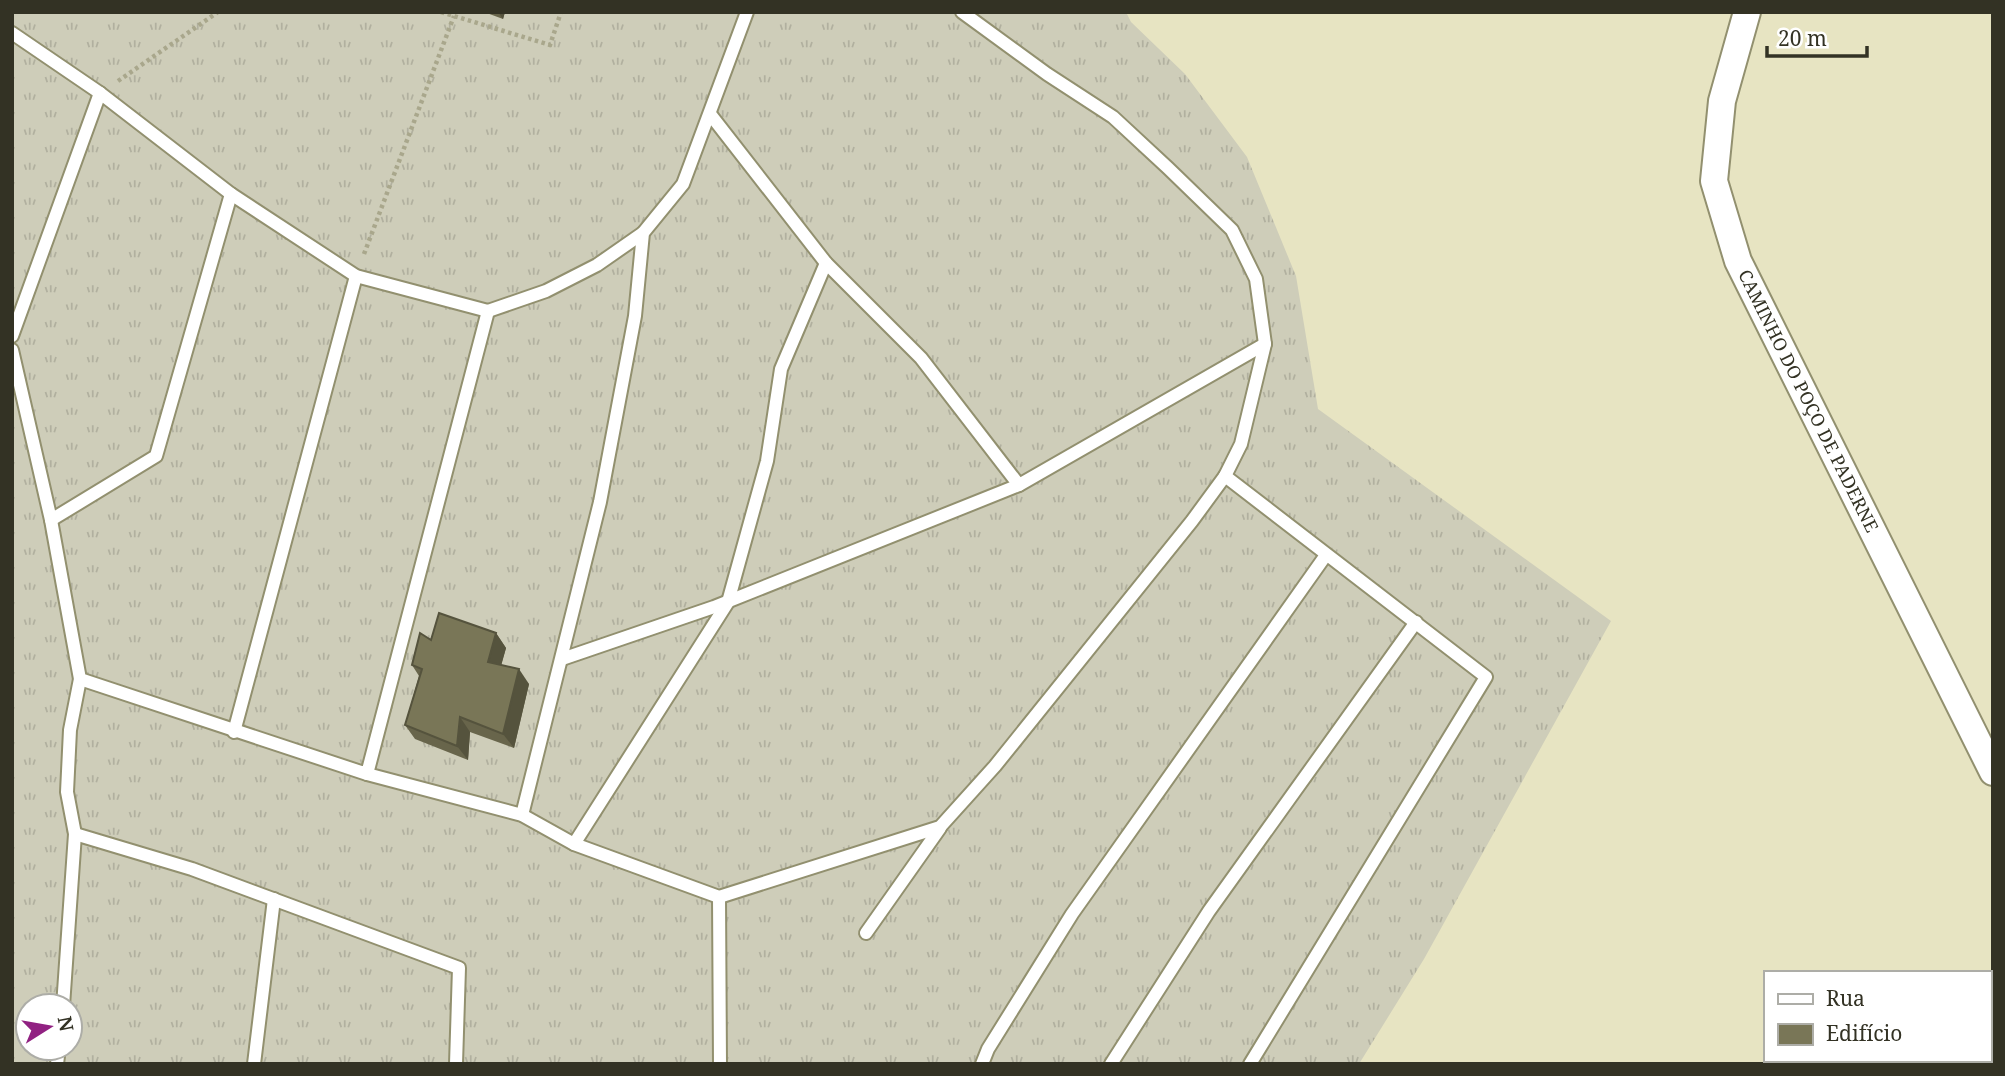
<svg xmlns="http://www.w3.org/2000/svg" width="2005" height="1076" font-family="'Noto Serif',serif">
<defs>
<pattern id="grass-tufts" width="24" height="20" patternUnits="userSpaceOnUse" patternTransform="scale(1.75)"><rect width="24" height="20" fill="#cecdb9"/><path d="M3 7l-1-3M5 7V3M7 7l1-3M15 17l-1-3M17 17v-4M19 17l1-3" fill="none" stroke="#b1b09f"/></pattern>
</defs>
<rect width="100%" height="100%" fill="#e7e4c2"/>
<!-- grass -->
<path fill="url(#grass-tufts)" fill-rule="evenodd" d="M12 12H1126L1131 22 1185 74 1247 157 1296 276 1318 409 1611 621 1424 959 1359 1064H12ZM28 1006H70V1048H28Z"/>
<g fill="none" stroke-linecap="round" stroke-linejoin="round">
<!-- service casing -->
<g stroke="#92906f" stroke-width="16">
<g id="service">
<path d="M12 33 100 93 231 194 356 276 488 311 367 774 80 679 51 520 12 350"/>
<path d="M710 114 826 263 921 358 1019 485"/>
<path d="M488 311 546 291 597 265 643 233"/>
<path d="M12 336 100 93"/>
<path d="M1225 476 1486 677 1250 1064"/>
<path d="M51 520 156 456 231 194"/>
<path d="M562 659 714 607 1019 485 1265 344"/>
<path d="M234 732 356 276"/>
<path d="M367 774 522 815 574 844 719 897 940 827 995 766 1192 521 1225 476 1241 444 1265 344 1256 279 1232 230 1168 168 1113 117 1047 74 962 12"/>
<path d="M522 815 600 502 635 316 643 233 683 184 747 12"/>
<path d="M75 834 192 869 459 968 456 1064"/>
<path d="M574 844 728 602 767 461 781 369 826 263"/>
<path d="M719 897 720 1064"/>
<path d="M866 933 940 828"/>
<path d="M63 1006 75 834 67 792 70 730 80 679"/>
<path d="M57 1064 59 1048"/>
<path d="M254 1064 274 899"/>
<path d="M982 1064 988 1049 1072 914 1326 555"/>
<path d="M1111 1064 1209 911 1416 622"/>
</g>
</g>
<!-- minor casing -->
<g stroke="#92906f" stroke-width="30">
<g id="minor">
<path id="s1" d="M1747 12 1722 101 1714 181 1738 261 1993 772"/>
</g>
</g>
<!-- path -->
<g stroke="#a9a78c" stroke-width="4.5" stroke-dasharray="3.5 3.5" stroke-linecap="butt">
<path d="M441 12 550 45 561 12"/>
<path d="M118 81 218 12"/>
<path d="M364 254 454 16"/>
</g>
<!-- service -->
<use href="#service" stroke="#fff" stroke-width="12"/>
<!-- minor -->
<use href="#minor" stroke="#fff" stroke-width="26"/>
</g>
<!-- wall -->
<g fill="#68654b">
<path d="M484 12H505L503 19Z"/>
<path d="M496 633 506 648 501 665 529 684 514 748 470 732 468 760 415 739 405 725 419 676 412 665 431 640Z"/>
</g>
<!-- shaded-wall -->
<g fill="#55533d">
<path d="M498 12H505L503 19Z"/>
<path d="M496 633 506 648 498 677 488 662Z"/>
<path d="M519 669 529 684 514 748 503 734Z"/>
<path d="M460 717 470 732 468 760 457 746Z"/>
</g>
<!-- building -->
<path fill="#797657" stroke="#55533d" stroke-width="2" d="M439 613 496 633 488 662 519 669 503 734 460 717 457 746 405 725 422 669 412 665 420 633 431 640Z"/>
<g text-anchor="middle" stroke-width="7" stroke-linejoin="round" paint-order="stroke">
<!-- street labels -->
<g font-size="18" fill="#333224" stroke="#fff">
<text dy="6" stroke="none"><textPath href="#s1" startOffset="413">CAMINHO DO POÇO DE PADERNE</textPath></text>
</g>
</g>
<!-- border -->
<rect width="2005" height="1076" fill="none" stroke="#333224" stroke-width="28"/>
<!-- legend -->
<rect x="1764" y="971" width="228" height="91" fill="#ffffff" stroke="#adada7" stroke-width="2"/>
<rect x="1778" y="994" width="35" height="10" fill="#ffffff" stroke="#adada7" stroke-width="2"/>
<text x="1826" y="1006" font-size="21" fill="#333224">Rua</text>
<rect x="1778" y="1024" width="35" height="21" fill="#797657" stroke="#adada7" stroke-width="2"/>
<text x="1826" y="1041" font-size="21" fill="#333224">Edifício</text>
<!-- north arrow -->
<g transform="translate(49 1027) rotate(79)"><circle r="33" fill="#ffffff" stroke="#adada7" stroke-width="2"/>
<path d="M0-5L12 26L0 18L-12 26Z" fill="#912182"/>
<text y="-10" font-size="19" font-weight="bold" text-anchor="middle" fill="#333224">N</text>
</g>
<!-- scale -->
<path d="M1767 46v10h100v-10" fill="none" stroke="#333224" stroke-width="3.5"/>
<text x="1778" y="46" font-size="21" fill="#333224" stroke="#ffffff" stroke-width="5" paint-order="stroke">20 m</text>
</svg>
